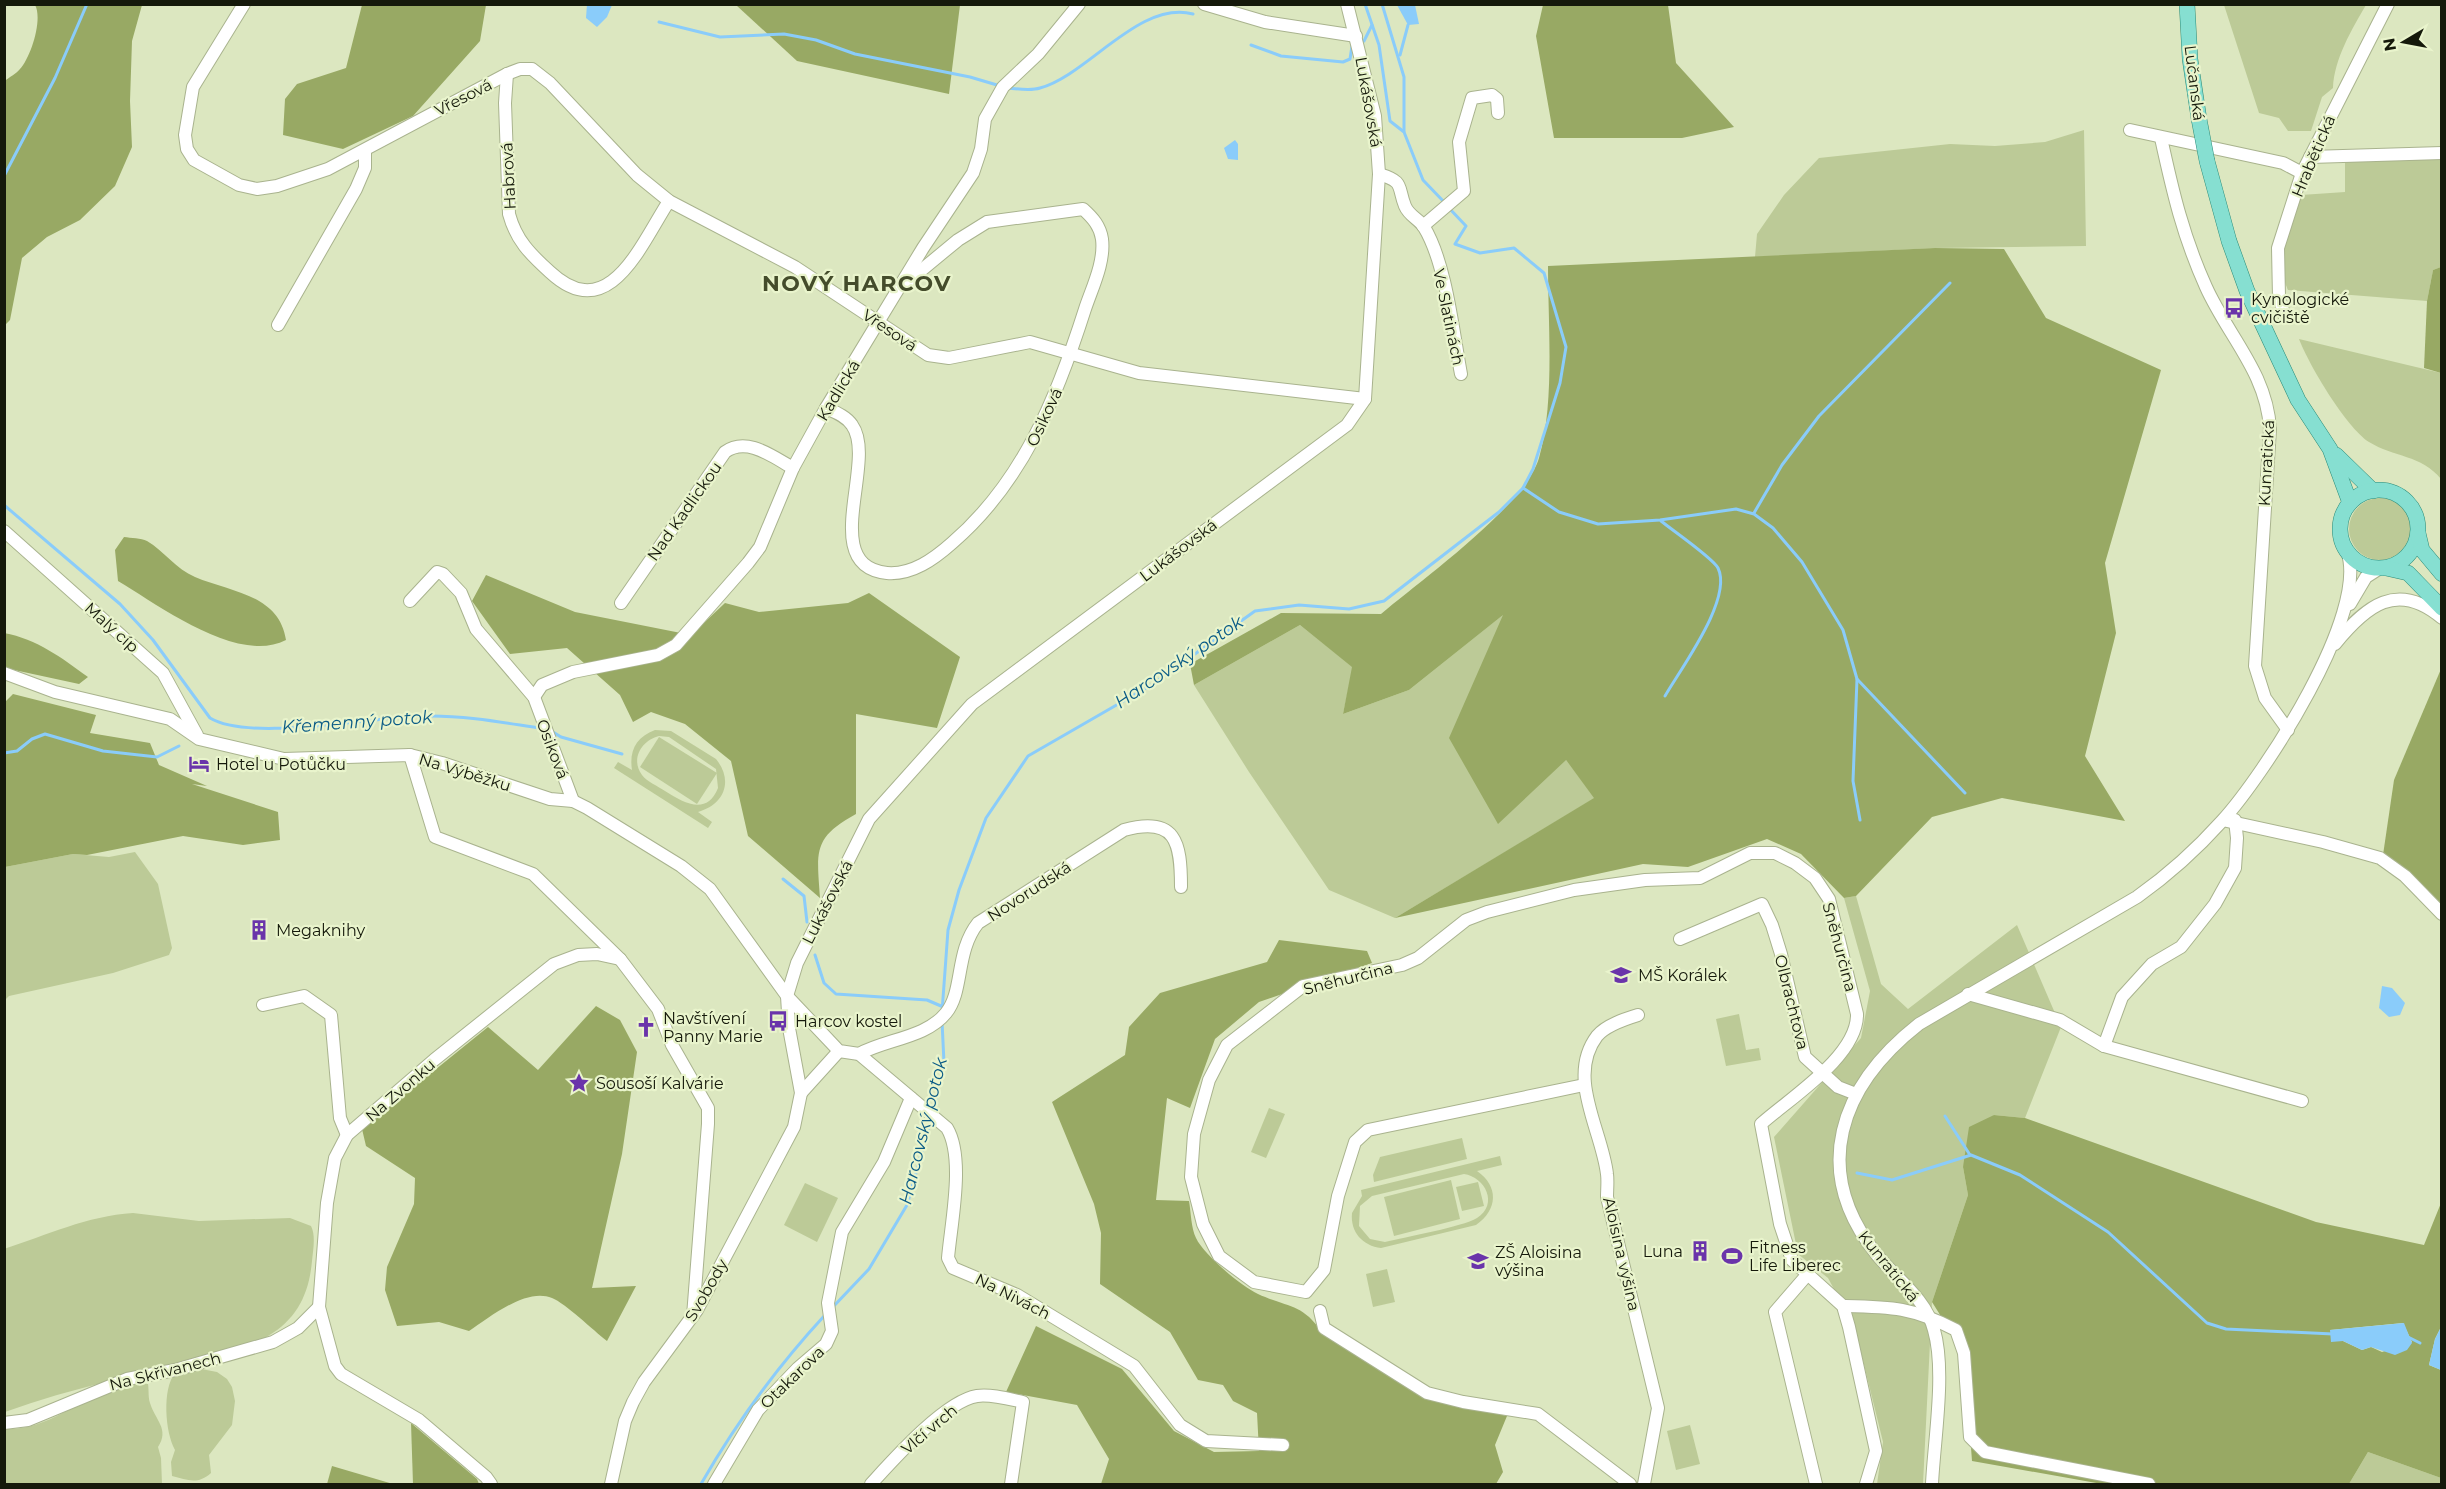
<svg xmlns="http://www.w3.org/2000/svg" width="2446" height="1489" font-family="Montserrat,sans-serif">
<rect width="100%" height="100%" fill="#dce7c0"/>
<!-- green -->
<g fill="#bcca97" fill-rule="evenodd">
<path d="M2224 5H2366C2352 29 2334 59 2333 88L2322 97 2311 131H2288L2279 118 2259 113Z"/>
<path d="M2084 130 2086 246 1935 248 1755 257 1757 234 1784 195 1819 158 1950 144 1995 146 2045 142Z"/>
<path d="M2441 157V267L2433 270 2427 301 2288 290C2274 261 2292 224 2301 195L2345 192V161Z"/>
<path d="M2299 339 2441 373V479C2422 455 2393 457 2369 442 2346 427 2309 365 2299 339Z"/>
<circle cx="2380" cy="529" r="31"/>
<path d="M1504 614 1566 760 1595 798 1395 918 1329 890 1249 772 1194 685 1300 625 1353 667 1343 714 1409 690Z"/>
<path d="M655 730 671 731 716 759C734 781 724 805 698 812L712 822 708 828 614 768 618 762 632 770C629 751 636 737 655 730ZM659 736 669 737 716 769 718 788C707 816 684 803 665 791 658 786 647 782 642 775 630 759 642 740 659 736Z"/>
<path d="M659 737 717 773 697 804 640 767Z"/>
<path d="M135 852 158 884 172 948 169 955 113 973 9 996 5 1000V867L73 854 109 857Z"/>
<path d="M1856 896 1881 984 1908 1009 2017 925 2061 1027 2025 1118 1994 1115 1963 1167 1968 1195 1932 1302 1923 1484H1877L1883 1442 1855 1328 1828 1278 1798 1254 1774 1137 1861 1038 1870 991 1844 898Z"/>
<path d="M1739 1014 1746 1050 1759 1048 1761 1060 1726 1066 1716 1019Z"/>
<path d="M1269 1108 1285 1114 1266 1158 1251 1152Z"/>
<path d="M1462 1138 1467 1159 1374 1182 1373 1175 1380 1157Z"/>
<path d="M1500 1156 1502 1165 1477 1171C1499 1186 1498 1210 1476 1225L1381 1248C1363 1246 1350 1232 1352 1213L1362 1196 1361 1190ZM1464 1174C1485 1177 1499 1204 1477 1218 1462 1227 1405 1237 1385 1242L1370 1239 1359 1226 1360 1206 1372 1196Z"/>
<path d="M1451 1180 1460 1219 1394 1236 1384 1197Z"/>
<path d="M1478 1182 1484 1206 1462 1211 1456 1187Z"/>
<path d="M805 1183 838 1198 817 1242 784 1225Z"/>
<path d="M133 1213 199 1221 290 1218 311 1226C316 1236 313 1250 312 1261 309 1294 297 1319 268 1336 252 1346 229 1349 211 1354 142 1375 73 1387 5 1412L4 1249C47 1235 87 1216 133 1213Z"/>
<path d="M1387 1269 1395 1302 1373 1307 1366 1274Z"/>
<path d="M196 1368 217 1372 227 1379 232 1387 235 1401 232 1425 209 1455 211 1473C198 1485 187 1480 172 1476L171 1462 175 1450C165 1432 162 1389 175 1373Z"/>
<path d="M142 1383 148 1384C149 1390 148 1397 150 1403 155 1420 170 1429 158 1447L161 1458 162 1484H5V1429C45 1431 77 1401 114 1388 122 1385 133 1385 142 1383Z"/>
<path d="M1690 1425 1700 1464 1676 1470 1667 1431Z"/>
<path d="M2368 1452 2441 1478V1484H2349Z"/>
</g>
<!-- forest -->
<g fill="#98a964" fill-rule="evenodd">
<path d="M35 5H142L132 41 130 101 132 147 115 186 80 220 47 237 22 258 10 320 5 325V81C9 77 16 74 20 69 31 57 43 19 35 5Z"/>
<path d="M362 5H486L480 41 413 116 343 149 283 135 285 99 297 84 346 68Z"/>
<path d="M736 5H960L949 94 797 61Z"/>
<path d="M1543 5H1668L1676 63 1734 127 1682 138H1554L1536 36Z"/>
<path d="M1935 248 2004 249 2046 318 2161 370 2105 563 2116 633 2085 756 2125 821 2002 798 1932 817 1856 896 1844 898 1801 854 1767 839 1688 867 1643 864 1395 918 1594 798 1566 760 1498 824 1449 738 1503 615 1409 690 1343 714 1352 667 1300 625 1194 685 1190 664 1281 613 1381 614C1421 580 1525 506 1539 458 1555 403 1548 324 1548 266Z"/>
<path d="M2441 267H2442L2441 373 2424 368 2427 301 2433 270Z"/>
<path d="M124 537C131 538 141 538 147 541 164 551 176 569 195 577 230 592 279 594 286 640 238 665 160 606 118 581L115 550Z"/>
<path d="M486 575 575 612 691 635 725 603 759 612 848 603 869 593 960 657 937 728 856 714V814C812 838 817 852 820 898L748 836 731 761 685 724 651 712 633 722 620 695 567 648 510 654 472 601Z"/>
<path d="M4 633C37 639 62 658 88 677L79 684 5 668Z"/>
<path d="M2441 669V907L2383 855 2394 780Z"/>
<path d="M13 694 96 715 90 733 150 743 159 765 207 786 192 784 278 812 280 840 243 845 183 836 87 855 73 854 5 867 4 703Z"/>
<path d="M1279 940 1367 951 1372 963 1259 1002 1215 1039 1190 1108 1167 1098 1156 1200 1189 1201C1191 1212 1191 1228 1196 1238 1204 1255 1241 1286 1258 1294 1286 1307 1302 1303 1321 1331L1422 1397 1507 1416 1495 1445 1503 1472 1496 1484H1101L1109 1459 1077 1405 1006 1392 1036 1326 1122 1369 1174 1431 1214 1452 1259 1451 1257 1413 1233 1401 1223 1385 1198 1380 1170 1332 1100 1284 1101 1233 1094 1204 1052 1102 1125 1055 1129 1027 1160 993 1267 962Z"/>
<path d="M596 1006 620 1020 637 1052 622 1154 592 1288 636 1286 607 1341C593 1330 565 1303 552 1298 526 1287 489 1318 469 1331L439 1322 397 1326 385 1290 387 1267 414 1204 415 1178 366 1146 362 1129 488 1027 538 1070Z"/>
<path d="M1994 1115 2025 1118 2316 1222 2424 1245 2441 1203V1327L2435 1339 2429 1365 2441 1370V1478L2368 1452 2349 1484H2102L1972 1461 1964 1353 1932 1302 1968 1195 1963 1167 1969 1127ZM2403 1323 2412 1342 2382 1352 2371 1347 2362 1350 2343 1341 2330 1330Z"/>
<path d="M411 1423 477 1479 479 1484H413Z"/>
<path d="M332 1466 393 1484H327Z"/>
</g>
<!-- water -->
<g fill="#8accfa">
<path d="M587 4H612V5L607 17 597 27 586 18Z"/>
<path d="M1397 5H1415L1419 24 1408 25Z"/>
<path d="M1235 140 1238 144V160L1228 159 1224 148Z"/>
<path d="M2382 986 2392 988 2405 1003 2400 1015 2389 1017 2379 1008Z"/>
<path d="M2404 1323 2412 1343 2407 1350 2395 1355 2371 1347 2362 1350 2343 1341 2331 1342 2330 1330Z"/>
<path d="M2441 1327H2442L2441 1370 2429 1365 2435 1339Z"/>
</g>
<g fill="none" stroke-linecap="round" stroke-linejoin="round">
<!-- stream -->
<g stroke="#8accfa" stroke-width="3">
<path d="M1365 4 1379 45 1390 121 1404 132 1423 180 1445 203"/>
<path d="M1382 4 1404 77V131"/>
<path d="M659 22 720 37 784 34 816 40 855 54 970 77 997 85"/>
<path d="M1364 41 1372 25"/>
<path d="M1251 45 1281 56 1343 62 1350 59 1352 46"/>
<path d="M1400 55 1408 25"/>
<path d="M1008 88C1018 89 1031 91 1040 88 1088 75 1139 0 1193 14"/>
<path d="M4 176 55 78 87 4"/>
<path d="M1523 488 1559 512 1598 524 1660 520 1736 509 1754 514 1773 528 1802 562 1843 630 1857 679 1965 793"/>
<path d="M4 505 120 604 153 640 210 718C252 743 377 715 431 716 467 716 505 723 540 728"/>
<path d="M1754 513 1782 465 1819 416 1950 283"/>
<path d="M1661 521C1672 530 1713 558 1718 568 1733 599 1681 668 1665 696"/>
<path d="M1857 679 1853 781 1860 820"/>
<path d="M553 732 561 737 622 754"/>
<path d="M4 753 17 751 32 739 45 734 103 751 157 757 179 746"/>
<path d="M783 879 804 896 807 922"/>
<path d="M815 955 824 983 836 994 927 1000 941 1006"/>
<path d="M942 1012 948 930 959 890 986 818 1028 756 1153 684 1255 611 1299 605 1349 609 1384 601 1499 512 1523 488 1533 469 1560 383 1566 347 1544 273 1514 248 1480 253 1455 244 1466 226 1449 208"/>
<path d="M933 1112 944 1063 942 1021"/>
<path d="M1945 1116 1970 1155"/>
<path d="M1857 1173 1892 1180 1971 1155 2020 1175 2108 1232 2207 1323 2226 1329 2333 1334"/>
<path d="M832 1308 869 1269 907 1205 931 1119"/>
<path d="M2408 1337 2420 1343"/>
<path d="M701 1484C736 1423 777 1367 825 1315"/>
</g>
<!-- minor casing -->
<g stroke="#a9b38e" stroke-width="14">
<g id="minor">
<path d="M244 4 193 87 185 135 187 149 194 160 239 185 257 189 277 186 328 169 507 74 520 69H532L550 83 637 175 669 201 795 267 928 355 949 358 1030 342 1139 373 1365 399"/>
<path d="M1204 4 1265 22 1356 36"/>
<path d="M507 74 505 103 509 214C516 240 530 254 550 272 609 327 641 244 669 201"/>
<path d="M2130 130 2283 163 2302 173"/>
<path d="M2161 138C2173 193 2183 236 2206 287 2228 336 2267 373 2270 429L2255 666 2265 698 2288 730"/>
<path d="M2310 157 2442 153"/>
<path d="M1379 174C1405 182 1397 186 1405 206 1409 216 1419 219 1424 227 1446 263 1453 332 1461 374"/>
<path d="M1423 226 1464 191 1459 142 1472 98 1492 95 1497 99 1498 113"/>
<path d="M2285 317 2279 297 2278 248 2302 173 2388 4"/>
<path d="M278 325 356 189 365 168V151"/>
<path d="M826 408C835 412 846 416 852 425 878 461 817 566 887 573 912 575 934 559 952 543 1023 482 1057 397 1085 309 1092 288 1105 262 1102 239 1100 226 1093 218 1083 209L987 222 958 240 907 282"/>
<path d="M4 531 163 673 197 735"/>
<path d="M410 601 437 572 443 574 461 593 476 629 534 697 573 801"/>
<path d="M621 603 725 452C747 436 773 457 793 468"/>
<path d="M2350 604 2366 577 2380 568"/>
<path d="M2335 644C2366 606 2397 580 2442 618"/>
<path d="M4 673 55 692 170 719 199 739 284 759 410 755 442 763 550 799 573 801 587 808 681 866 710 889 787 996 839 1051 859 1054 947 1128C965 1158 951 1223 948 1258L953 1268 1017 1295 1134 1366 1180 1425 1206 1441 1283 1445"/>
<path d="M534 697 542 685 573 672 658 655 676 645 748 563 760 547 793 468 826 408 923 248 973 173 981 149 985 119 1003 87 1038 54 1079 4"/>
<path d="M410 755 435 837 533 874 620 959 658 1009 672 1045 708 1108V1124L693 1316"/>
<path d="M2227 821 2323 842 2380 858 2405 876 2442 914"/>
<path d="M1680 939 1762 904 1772 925 1781 954 1805 1057 1838 1087 1856 1094"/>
<path d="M1968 994 2060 1020 2104 1046 2302 1101"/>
<path d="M263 1005 304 996 331 1015 340 1118 347 1135"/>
<path d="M1638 1015C1625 1019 1606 1025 1597 1036 1566 1077 1602 1130 1607 1174 1608 1181 1607 1190 1607 1197L1658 1408 1644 1484"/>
<path d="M2104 1046 2122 997 2152 964 2181 947 2215 904 2235 868 2237 838 2235 820"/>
<path d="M859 1054C886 1039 926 1038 946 1013 964 991 955 952 978 923L1124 830C1176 816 1181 842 1181 887"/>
<path d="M1584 1085 1368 1130 1355 1142 1338 1196 1324 1270 1306 1292 1254 1282 1219 1256 1203 1224 1191 1177 1194 1134 1209 1080 1227 1045 1303 986 1402 965 1418 958 1466 920 1487 912 1574 890 1645 880 1700 878 1750 853H1775L1795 863 1815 878 1829 899 1857 1014C1858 1056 1790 1098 1761 1124L1780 1224 1792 1260 1843 1306 1849 1327 1876 1451 1866 1484"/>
<path d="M801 1093 839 1051"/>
<path d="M1807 1275 1775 1312 1816 1484"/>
<path d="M1843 1306C1891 1307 1912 1307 1956 1330L1964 1353 1970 1437 1985 1452 2149 1484"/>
<path d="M1320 1311 1324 1328 1427 1393 1463 1402 1538 1414 1630 1484"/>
<path d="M4 1423 28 1420 127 1379 175 1370 273 1342 298 1328 319 1307"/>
<path d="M491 1484 486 1477 419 1420 341 1374 335 1366 319 1307 327 1203 335 1158 347 1135 434 1060 554 964 578 955 597 954 620 959"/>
<path d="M611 1484 625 1421 633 1402 644 1382 697 1310 794 1127 801 1093 789 1028 787 996 797 963 869 819 972 704 1347 425 1365 399 1379 174 1375 116 1347 4"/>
<path d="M714 1484 758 1410 798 1368 826 1344 832 1331 828 1303 842 1232 884 1162 911 1098"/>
<path d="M871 1484C893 1460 945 1401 977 1396 991 1394 1009 1399 1023 1402L1011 1484"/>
<path d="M1932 1484C1934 1441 1946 1371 1934 1330 1926 1299 1897 1279 1877 1255 1809 1170 1840 1086 1919 1024L2137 897C2168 875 2196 850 2222 821 2264 775 2370 613 2347 551"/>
</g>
</g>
<!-- major casing -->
<g stroke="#2a8b78" stroke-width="16">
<g id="major">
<path d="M2187 4 2190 59 2199 119"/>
<path d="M2207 161 2229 241 2247 291 2298 400 2330 449 2350 503"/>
<path d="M2336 455 2373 491"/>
<circle cx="2379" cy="529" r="39"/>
<path d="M2418 533 2422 550 2442 574"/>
<path d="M2386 568 2408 573 2442 608"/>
</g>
</g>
<!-- minor -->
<use href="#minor" stroke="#fff" stroke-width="12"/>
<!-- major -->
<use href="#major" stroke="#86dfd1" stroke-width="15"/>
<!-- major-bridge casing -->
<g stroke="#2a8b78" stroke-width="16" stroke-linecap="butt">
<path id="major-bridge" d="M2199 119 2207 161"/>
</g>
<!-- major-bridge -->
<use href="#major-bridge" stroke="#86dfd1" stroke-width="15"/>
</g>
<!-- icons -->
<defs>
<g id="bus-bare" transform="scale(1.62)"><path d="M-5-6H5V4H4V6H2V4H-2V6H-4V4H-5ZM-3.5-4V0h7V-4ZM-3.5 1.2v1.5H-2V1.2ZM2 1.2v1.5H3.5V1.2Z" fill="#6a34aa" stroke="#e9f4cc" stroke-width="2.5" paint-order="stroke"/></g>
<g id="hotel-bare" transform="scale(1.62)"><path d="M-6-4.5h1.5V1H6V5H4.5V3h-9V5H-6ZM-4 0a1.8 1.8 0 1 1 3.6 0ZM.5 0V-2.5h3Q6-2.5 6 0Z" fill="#6a34aa" stroke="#e9f4cc" stroke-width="2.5" paint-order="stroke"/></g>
<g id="building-bare" transform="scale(1.62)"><path d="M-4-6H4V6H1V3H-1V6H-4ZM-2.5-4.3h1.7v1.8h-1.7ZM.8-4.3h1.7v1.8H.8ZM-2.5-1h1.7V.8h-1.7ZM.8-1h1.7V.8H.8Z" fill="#6a34aa" stroke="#e9f4cc" stroke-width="2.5" paint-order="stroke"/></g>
<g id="school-bare" transform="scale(1.62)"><path d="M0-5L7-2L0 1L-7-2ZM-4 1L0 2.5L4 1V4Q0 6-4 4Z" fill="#6a34aa" stroke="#e9f4cc" stroke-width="2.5" paint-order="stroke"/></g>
<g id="church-bare" transform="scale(1.62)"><path d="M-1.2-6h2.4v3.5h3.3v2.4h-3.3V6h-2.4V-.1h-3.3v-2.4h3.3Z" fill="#6a34aa" stroke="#e9f4cc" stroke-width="2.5" paint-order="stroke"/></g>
<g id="sight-bare" transform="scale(1.62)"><path d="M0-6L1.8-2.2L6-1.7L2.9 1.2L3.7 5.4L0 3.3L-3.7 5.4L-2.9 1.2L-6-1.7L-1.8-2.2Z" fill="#6a34aa" stroke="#e9f4cc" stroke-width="2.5" paint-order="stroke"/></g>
<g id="stadium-bare" transform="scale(1.62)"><path d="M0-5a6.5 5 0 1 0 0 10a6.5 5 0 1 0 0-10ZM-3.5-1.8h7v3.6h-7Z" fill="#6a34aa" stroke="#e9f4cc" stroke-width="2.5" paint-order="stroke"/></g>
</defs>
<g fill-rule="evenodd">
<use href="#bus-bare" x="2234" y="308"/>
<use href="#hotel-bare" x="199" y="764"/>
<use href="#building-bare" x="259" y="930"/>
<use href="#school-bare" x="1621" y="975"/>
<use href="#bus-bare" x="778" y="1021"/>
<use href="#church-bare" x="646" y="1027"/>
<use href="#sight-bare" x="579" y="1083"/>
<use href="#building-bare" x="1700" y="1251"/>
<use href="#stadium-bare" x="1732" y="1256"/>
<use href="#school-bare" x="1478" y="1261"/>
</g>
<g text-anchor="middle" stroke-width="4.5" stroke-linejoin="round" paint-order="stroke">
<!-- street labels -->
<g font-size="16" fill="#15190b" stroke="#e9f4cc">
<text transform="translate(2195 83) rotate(83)" y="6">Lučanská</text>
<text transform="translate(463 97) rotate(-27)" y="6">Vřesová</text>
<text transform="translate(1369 102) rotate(80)" y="6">Lukášovská</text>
<text transform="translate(2313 156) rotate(-67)" y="6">Hrabětická</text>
<text transform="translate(508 176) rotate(-93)" y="6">Habrová</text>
<text transform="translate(1449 317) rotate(78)" y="6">Ve Slatinách</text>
<text transform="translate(890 330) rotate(34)" y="6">Vřesová</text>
<text transform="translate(838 390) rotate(-59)" y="6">Kadlická</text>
<text transform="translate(1044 417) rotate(-65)" y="6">Osiková</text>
<text transform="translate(2266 463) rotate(-87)" y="6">Kunratická</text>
<text transform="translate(684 511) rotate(-55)" y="6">Nad Kadlickou</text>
<text transform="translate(1178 550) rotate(-37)" y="6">Lukášovská</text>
<text transform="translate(112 627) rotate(42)" y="6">Malý cíp</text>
<text transform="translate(553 749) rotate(69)" y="6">Osiková</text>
<text transform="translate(465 772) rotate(17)" y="6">Na Výběžku</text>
<text transform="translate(1029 891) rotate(-33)" y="6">Novorudská</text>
<text transform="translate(827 902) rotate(-63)" y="6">Lukášovská</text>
<text transform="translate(1840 947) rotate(75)" y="6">Sněhurčina</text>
<text transform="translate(1348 978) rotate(-14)" y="6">Sněhurčina</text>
<text transform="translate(1792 1002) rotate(76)" y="6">Olbrachtova</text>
<text transform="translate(400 1090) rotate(-41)" y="6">Na Zvonku</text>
<text transform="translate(1622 1254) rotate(77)" y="6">Aloisina výšina</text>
<text transform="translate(1889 1266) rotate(51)" y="6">Kunratická</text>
<text transform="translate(706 1290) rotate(-60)" y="6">Svobody</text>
<text transform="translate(1013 1296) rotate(27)" y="6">Na Nivách</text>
<text transform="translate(165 1371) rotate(-14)" y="6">Na Skřivanech</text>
<text transform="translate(792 1377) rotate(-44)" y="6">Otakarova</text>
<text transform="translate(929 1429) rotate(-40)" y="6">Vlčí vrch</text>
</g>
<!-- poi labels -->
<g font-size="16" fill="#15190b" stroke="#e9f4cc" text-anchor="start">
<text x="2251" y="305">Kynologické<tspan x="2251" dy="18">cvičiště</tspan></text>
<text x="216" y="770">Hotel u Potůčku</text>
<text x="276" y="936">Megaknihy</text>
<text x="1638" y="981">MŠ Korálek</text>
<text x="663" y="1024">Navštívení<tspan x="663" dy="18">Panny Marie</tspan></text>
<text x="795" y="1027">Harcov kostel</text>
<text x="596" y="1089">Sousoší Kalvárie</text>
<text x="1749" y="1253">Fitness<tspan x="1749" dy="18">Life Liberec</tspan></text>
<text x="1683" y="1257" text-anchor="end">Luna</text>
<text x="1495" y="1258">ZŠ Aloisina<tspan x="1495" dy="18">výšina</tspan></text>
</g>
<!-- water labels -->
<g font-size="18" font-style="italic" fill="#0a5b86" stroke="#e9f4cc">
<text transform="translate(1179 662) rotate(-34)" y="6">Harcovský potok</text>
<text transform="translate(357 722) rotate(-4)" y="6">Křemenný potok</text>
<text transform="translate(923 1131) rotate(-76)" y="6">Harcovský potok</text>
</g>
<!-- district labels -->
<g font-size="22" font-weight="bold" letter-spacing="1.5" fill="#444c2b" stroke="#e9f4cc">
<text x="857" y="291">NOVÝ HARCOV</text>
</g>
</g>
<!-- border -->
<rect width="2446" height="1489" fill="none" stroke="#15190b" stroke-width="12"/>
<!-- north arrow -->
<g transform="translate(2404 42) rotate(260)" stroke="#e9f4cc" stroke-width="4.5" paint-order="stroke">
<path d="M0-4.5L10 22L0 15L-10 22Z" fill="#15190b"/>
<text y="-9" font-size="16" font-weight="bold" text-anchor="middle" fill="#15190b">N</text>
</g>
</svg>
